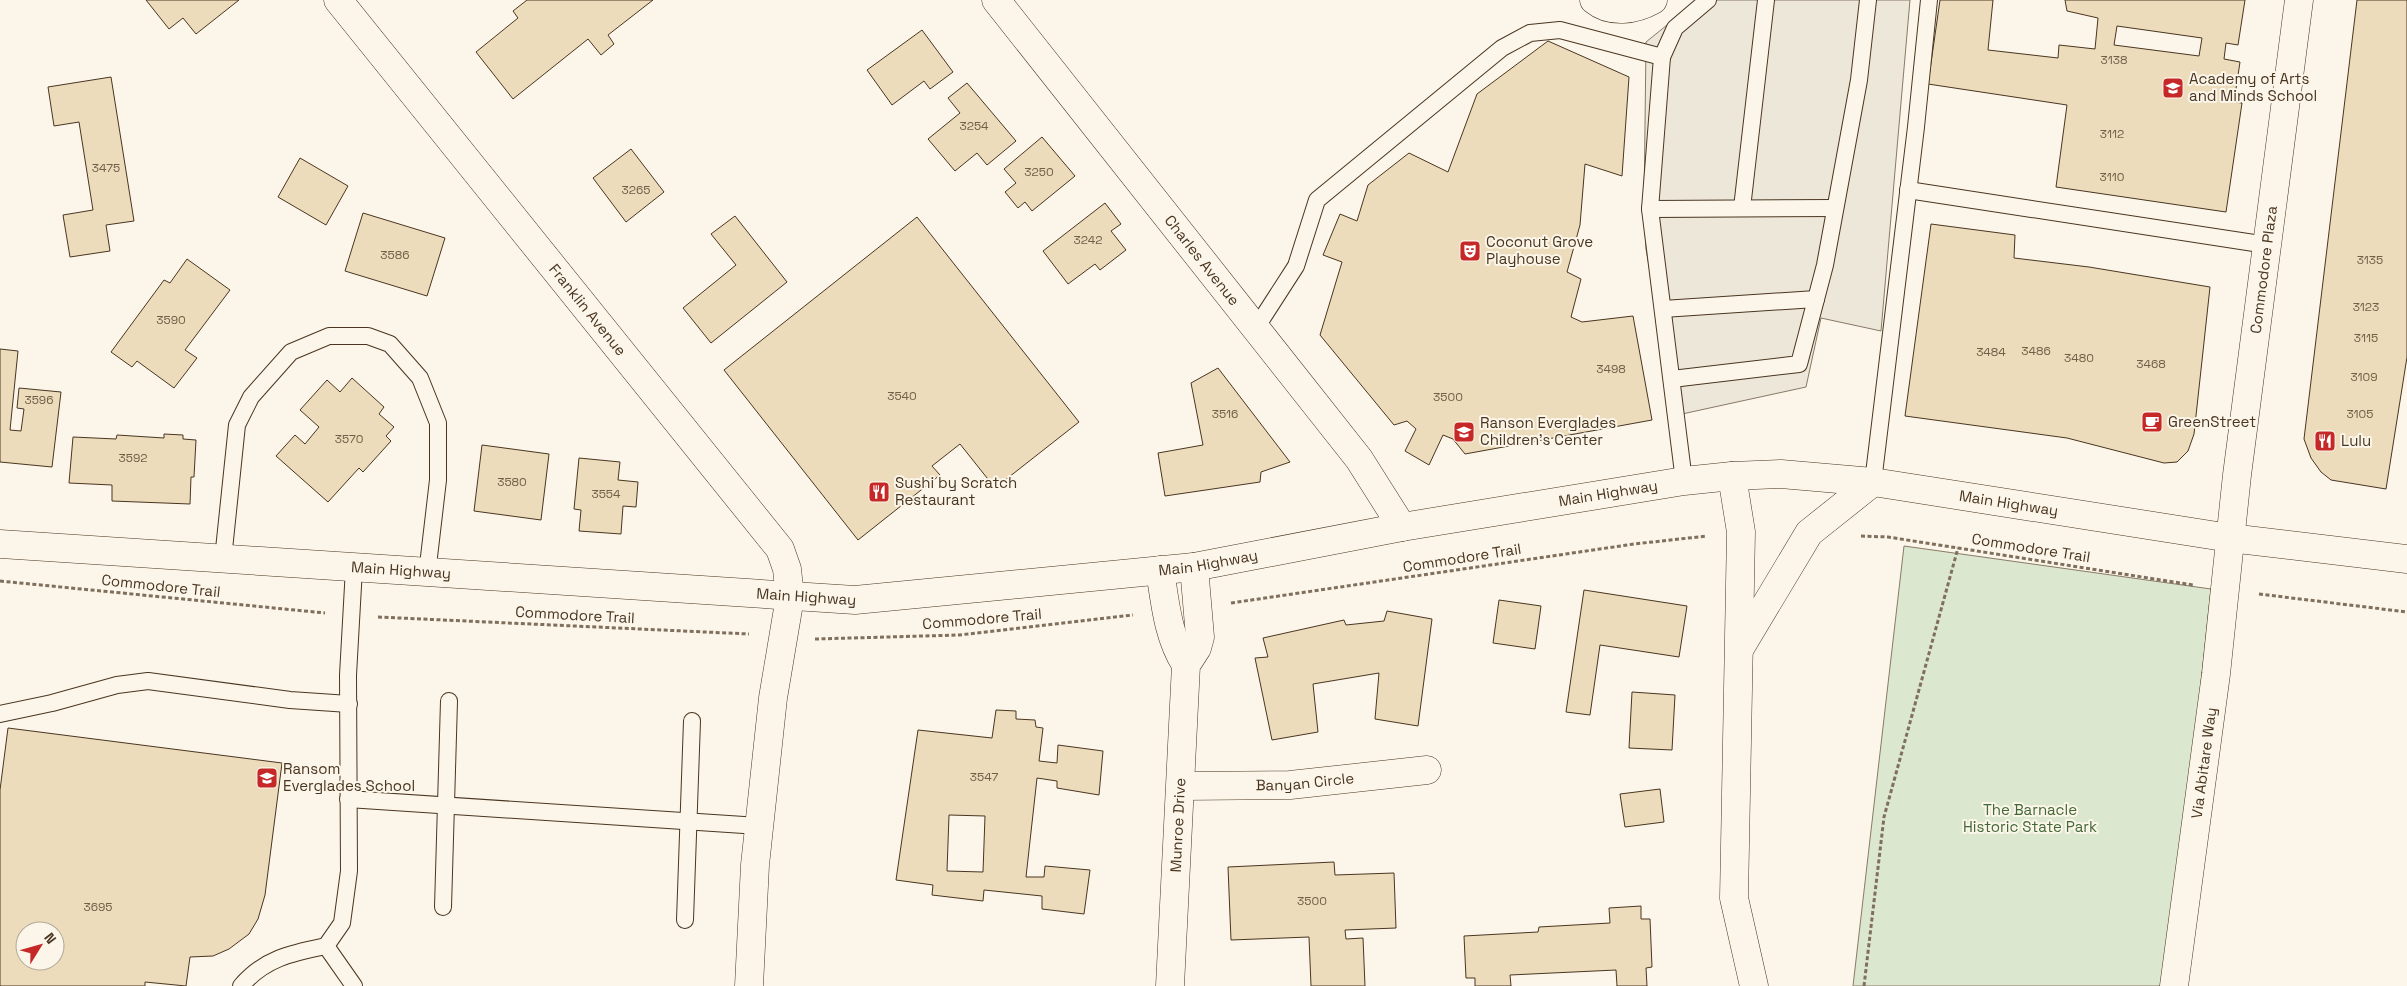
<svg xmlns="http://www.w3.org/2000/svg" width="2407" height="986" font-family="'Space Grotesk',sans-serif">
<rect width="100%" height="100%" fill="#fbf6e9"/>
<!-- green -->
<path fill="#dce7d0" stroke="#887966" d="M1904 546 2211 589 2169 986H1853Z"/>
<!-- parking -->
<path fill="#ede7d9" stroke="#887966" d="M1698 0H1910L1881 331 1821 318 1806 387 1682 414 1658 316 1646 249 1644 209 1646 42Z"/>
<!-- building -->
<g fill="#ecdcbc" stroke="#4a3520" fill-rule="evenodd">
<path d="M146 0H239L196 34 183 18 169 29Z"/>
<path d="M527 0H653L608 35 614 44 601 55 588 39 513 99 476 52 518 18 513 11Z"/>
<path d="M1940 0H1993L1988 50 2058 58 2059 45 2095 49 2098 18 2067 11 2065 0H2245L2238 45 2226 43 2224 59 2240 62 2234 102 2242 103 2226 212 2056 187 2067 105 1928 84ZM2117 26 2202 38 2199 56 2114 45Z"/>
<path d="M2357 0H2407V357L2386 489 2331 480 2321 472 2311 458 2304 439Z"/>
<path d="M922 30 953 72 930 89 924 81 892 105 867 70Z"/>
<path d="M1548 41 1629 77 1622 176 1585 164 1580 225 1567 272 1581 279 1571 317 1582 322 1633 316 1652 420 1465 454 1453 439 1443 435 1429 465 1405 451 1416 429 1407 421 1394 425 1320 335 1342 262 1323 255 1340 214 1357 221 1368 185 1409 153 1448 172 1477 94Z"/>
<path d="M111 77 134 221 106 225 110 251 70 257 63 215 93 210 79 122 54 126 48 87Z"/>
<path d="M967 83 1016 141 987 165 977 153 955 171 928 139 960 113 948 98Z"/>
<path d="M1042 137 1075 176 1032 211 1025 202 1018 208 1005 192 1016 183 1004 169Z"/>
<path d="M631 149 664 192 626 222 593 178Z"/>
<path d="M300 158 348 186 326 225 278 197Z"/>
<path d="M1105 203 1121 224 1111 231 1126 250 1100 270 1095 264 1068 284 1043 251Z"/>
<path d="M363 213 445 238 427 296 345 271Z"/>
<path d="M735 216 787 282 711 343 683 308 736 265 711 234Z"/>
<path d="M917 217 1079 422 995 488 960 444 932 466 940 475 858 540 724 370Z"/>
<path d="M1931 224 2015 235 2014 258 2089 267 2210 287 2194 434 2188 451 2177 462 2164 463 2067 438 1905 416Z"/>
<path d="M187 259 230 290 185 350 197 358 174 388 137 361 132 367 111 352 164 280 170 283Z"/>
<path d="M0 349 18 351 10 430 21 431 24 409 17 408 19 388 61 392 52 467 0 462Z"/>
<path d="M1218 368 1290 462 1261 472 1260 482 1165 496 1158 453 1203 445 1191 383Z"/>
<path d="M352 378 384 407 379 414 394 427 386 436 391 441 363 472 359 468 328 502 276 456 295 435 305 444 319 427 300 410 327 380 340 392Z"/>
<path d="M164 434 183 435V439L196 440 194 477H191L190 504 112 501V485L69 483 73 437 116 439 117 435 164 438Z"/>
<path d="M482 445 549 454 541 520 474 511Z"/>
<path d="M579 458 620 462 618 480 638 482 636 507 623 506 621 534 579 531 581 510 574 509Z"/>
<path d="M1584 590 1687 606 1679 657 1600 645 1590 715 1566 712Z"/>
<path d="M1499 600 1541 606 1535 649 1493 643Z"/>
<path d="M1387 611 1432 619 1418 726 1375 719 1379 673 1313 684 1318 732 1272 740 1255 658 1268 657 1263 638 1344 620 1346 625 1384 621Z"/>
<path d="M1632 692 1675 695 1672 750 1629 748Z"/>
<path d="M996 710 1016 711V719L1035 720 1036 727 1043 728 1039 761 1057 763 1058 745 1103 751 1099 795 1057 788V781L1037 778 1026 877H1044L1045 866 1090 870 1084 914 1042 909V896L984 890 983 901 932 895 933 885 896 880 918 730 992 738ZM949 815 985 816 983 872 947 871Z"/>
<path d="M8 728 282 763 265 895 258 919 249 934 229 949 213 956 190 957 186 986 145 982V986H0V790ZM25 931H55V961H25Z"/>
<path d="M1660 789 1664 822 1625 827 1620 794Z"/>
<path d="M1334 862 1335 875 1394 873 1396 928 1345 930 1346 939 1363 938 1365 986H1311L1309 937 1231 940 1228 867Z"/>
<path d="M1641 906V919H1650L1652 967 1646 968 1647 986H1617L1616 970 1510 975 1511 986H1475V978H1466L1464 936 1538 932 1539 927 1610 923 1609 908Z"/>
</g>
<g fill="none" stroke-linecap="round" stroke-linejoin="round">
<!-- lane casing -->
<g stroke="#4a3520" stroke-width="18">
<g id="lane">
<path d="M1662 57 1675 28 1708 0"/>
<path d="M1908 190 2267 245"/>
<path d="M1742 208 1766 0"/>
<path d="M1650 209 1835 208"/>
<path d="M1663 309 1816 299"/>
<path d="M1256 328 1296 266 1317 200 1502 48 1530 33 1560 30 1662 57 1650 209 1684 481"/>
<path d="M1672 379 1799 364 1825 265 1859 80 1868 0"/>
<path d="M1873 482 1916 127 1929 0"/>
<path d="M223 559 237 425 251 397 291 352 329 336H368L390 344 420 378 438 423V480L427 574"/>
<path d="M0 714 52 703 117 685 148 681 290 700 349 704"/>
<path d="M348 799 759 826"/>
<path d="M443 907 449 701"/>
<path d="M685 920 692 721"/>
<path d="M326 946 354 986"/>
<path d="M241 986C265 958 292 953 326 946L342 923 349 871 348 675 354 568"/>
</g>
</g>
<!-- street casing -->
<g stroke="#4a3520" stroke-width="29">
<g id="street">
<path id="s1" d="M338 0 780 549 787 569 790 597 773 698 755 865 749 986"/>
<path id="s2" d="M996 0 1359 459 1402 527"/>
<path d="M1594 0C1611 14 1635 10 1653 0"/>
<path d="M1732 476 1741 532 1734 898 1754 986"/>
<path d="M1160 570C1165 603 1168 637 1186 665"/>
<path d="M1740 648 1809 533 1873 482"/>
<path id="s3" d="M1181 786 1290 785 1427 770"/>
<path id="s4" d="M1170 986 1186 665 1197 648 1200 637 1194 567"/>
<path id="s5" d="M2174 986 2216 674 2237 475 2299 0"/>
</g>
</g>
<!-- secondary casing -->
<g stroke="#4a3520" stroke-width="29">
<g id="secondary">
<path id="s6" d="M0 544 855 600 1194 567 1402 527 1684 481 1732 476 1781 474 1873 482 2230 538 2407 559"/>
</g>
</g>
<!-- path -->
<g stroke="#7f6f5c" stroke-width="3" stroke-dasharray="4 2.5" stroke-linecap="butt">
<path d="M1861 536 1888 537 2193 585"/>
<path d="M0 581 325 613"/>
<path d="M2259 594 2407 612"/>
<path d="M1231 603 1634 544 1707 536"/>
<path d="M378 617 749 634"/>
<path d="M815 639 959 635 1133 615"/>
<path d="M1864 986 1884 817 1958 548"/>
</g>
<!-- lane -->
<use href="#lane" stroke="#fbf6e9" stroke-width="16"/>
<!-- street -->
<use href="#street" stroke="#fbf6e9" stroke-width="28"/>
<!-- secondary -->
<use href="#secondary" stroke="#fbf6e9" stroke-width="28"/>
</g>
<!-- icons -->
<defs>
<g id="school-square" transform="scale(1.125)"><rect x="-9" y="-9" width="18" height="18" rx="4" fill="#c62828" stroke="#fbf6e9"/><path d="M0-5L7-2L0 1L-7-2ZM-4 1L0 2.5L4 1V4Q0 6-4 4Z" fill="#fff"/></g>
<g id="theatre-square" transform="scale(1.125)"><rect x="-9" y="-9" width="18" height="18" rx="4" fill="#c62828" stroke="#fbf6e9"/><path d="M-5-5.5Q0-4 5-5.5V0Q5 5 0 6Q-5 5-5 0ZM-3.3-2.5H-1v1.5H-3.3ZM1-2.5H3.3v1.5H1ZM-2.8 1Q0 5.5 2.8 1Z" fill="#fff"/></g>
<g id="cafe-square" transform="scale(1.125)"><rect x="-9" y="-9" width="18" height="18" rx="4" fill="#c62828" stroke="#fbf6e9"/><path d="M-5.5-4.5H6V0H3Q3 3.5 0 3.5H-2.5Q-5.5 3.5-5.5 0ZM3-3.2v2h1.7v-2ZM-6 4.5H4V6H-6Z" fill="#fff"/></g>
<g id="restaurant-square" transform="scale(1.125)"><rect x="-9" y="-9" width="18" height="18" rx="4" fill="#c62828" stroke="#fbf6e9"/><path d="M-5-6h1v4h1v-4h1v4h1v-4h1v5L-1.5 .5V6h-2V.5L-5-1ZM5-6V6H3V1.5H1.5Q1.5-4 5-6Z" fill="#fff"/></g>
</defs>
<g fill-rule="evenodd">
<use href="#school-square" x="2173" y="88"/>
<use href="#theatre-square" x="1470" y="251"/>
<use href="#cafe-square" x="2152" y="422"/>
<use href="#school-square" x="1464" y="432"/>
<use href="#restaurant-square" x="2325" y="441"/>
<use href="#restaurant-square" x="879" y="492"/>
<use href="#school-square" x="267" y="778"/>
</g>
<g text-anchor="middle" stroke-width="4" stroke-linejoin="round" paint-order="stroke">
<!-- number labels -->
<g font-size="12" fill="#725f47">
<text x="2114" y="64">3138</text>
<text x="974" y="130">3254</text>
<text x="2112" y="138">3112</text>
<text x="106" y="172">3475</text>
<text x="1039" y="176">3250</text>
<text x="2112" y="181">3110</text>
<text x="636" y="194">3265</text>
<text x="1088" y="244">3242</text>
<text x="395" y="259">3586</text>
<text x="2370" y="264">3135</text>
<text x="2366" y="311">3123</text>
<text x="171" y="324">3590</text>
<text x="2366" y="342">3115</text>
<text x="2036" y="355">3486</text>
<text x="1991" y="356">3484</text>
<text x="2079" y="362">3480</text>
<text x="2151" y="368">3468</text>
<text x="1611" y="373">3498</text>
<text x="2364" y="381">3109</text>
<text x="902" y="400">3540</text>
<text x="1448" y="401">3500</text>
<text x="39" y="404">3596</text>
<text x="1225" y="418">3516</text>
<text x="2360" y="418">3105</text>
<text x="349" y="443">3570</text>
<text x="133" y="462">3592</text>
<text x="512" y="486">3580</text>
<text x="606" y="498">3554</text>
<text x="984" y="781">3547</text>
<text x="1312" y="905">3500</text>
<text x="98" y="911">3695</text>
</g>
<!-- poi labels -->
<g font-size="15" fill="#4a3520" stroke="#fbf6e9" text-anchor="start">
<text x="2189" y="84">Academy of Arts<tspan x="2189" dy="17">and Minds School</tspan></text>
<text x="1486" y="247">Coconut Grove<tspan x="1486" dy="17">Playhouse</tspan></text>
<text x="2168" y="427">GreenStreet</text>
<text x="1480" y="428">Ranson Everglades<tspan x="1480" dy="17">Children's Center</tspan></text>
<text x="2341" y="446">Lulu</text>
<text x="895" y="488">Sushi by Scratch<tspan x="895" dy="17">Restaurant</tspan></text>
<text x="283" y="774">Ransom<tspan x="283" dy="17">Everglades School</tspan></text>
</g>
<!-- street labels -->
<g font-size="15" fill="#4a3520" stroke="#fbf6e9">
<text dy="5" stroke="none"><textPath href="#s2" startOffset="332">Charles Avenue</textPath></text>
<text dy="5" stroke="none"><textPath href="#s5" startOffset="722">Commodore Plaza</textPath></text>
<text dy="5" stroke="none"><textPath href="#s1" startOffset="398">Franklin Avenue</textPath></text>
<text dy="5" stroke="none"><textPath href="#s6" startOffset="1618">Main Highway</textPath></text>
<text dy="5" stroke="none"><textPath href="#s6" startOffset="2022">Main Highway</textPath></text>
<text transform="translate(2031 548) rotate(9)" y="5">Commodore Trail</text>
<text transform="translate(1462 558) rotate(-9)" y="5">Commodore Trail</text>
<text dy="5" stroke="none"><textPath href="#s6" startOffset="1212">Main Highway</textPath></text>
<text dy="5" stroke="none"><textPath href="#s6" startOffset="402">Main Highway</textPath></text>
<text transform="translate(161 586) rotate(6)" y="5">Commodore Trail</text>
<text dy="5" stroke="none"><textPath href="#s6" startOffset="808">Main Highway</textPath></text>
<text transform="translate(575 615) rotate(3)" y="5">Commodore Trail</text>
<text transform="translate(982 619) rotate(-5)" y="5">Commodore Trail</text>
<text dy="5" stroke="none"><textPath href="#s5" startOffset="225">Via Abitare Way</textPath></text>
<text dy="5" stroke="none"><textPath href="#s3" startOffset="124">Banyan Circle</textPath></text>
<text dy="5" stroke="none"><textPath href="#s4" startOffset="161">Munroe Drive</textPath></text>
</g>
<!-- park labels -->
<g font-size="15" fill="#436837" stroke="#fbf6e9">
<text x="2030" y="815">The Barnacle<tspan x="2030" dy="17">Historic State Park</tspan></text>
</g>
</g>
<!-- north arrow -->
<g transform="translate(40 946) rotate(53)"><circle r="24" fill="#fbf6e9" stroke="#b4a999"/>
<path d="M0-4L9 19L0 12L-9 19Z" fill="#c62828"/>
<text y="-8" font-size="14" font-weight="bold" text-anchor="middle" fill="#4a3520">N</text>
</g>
</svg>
